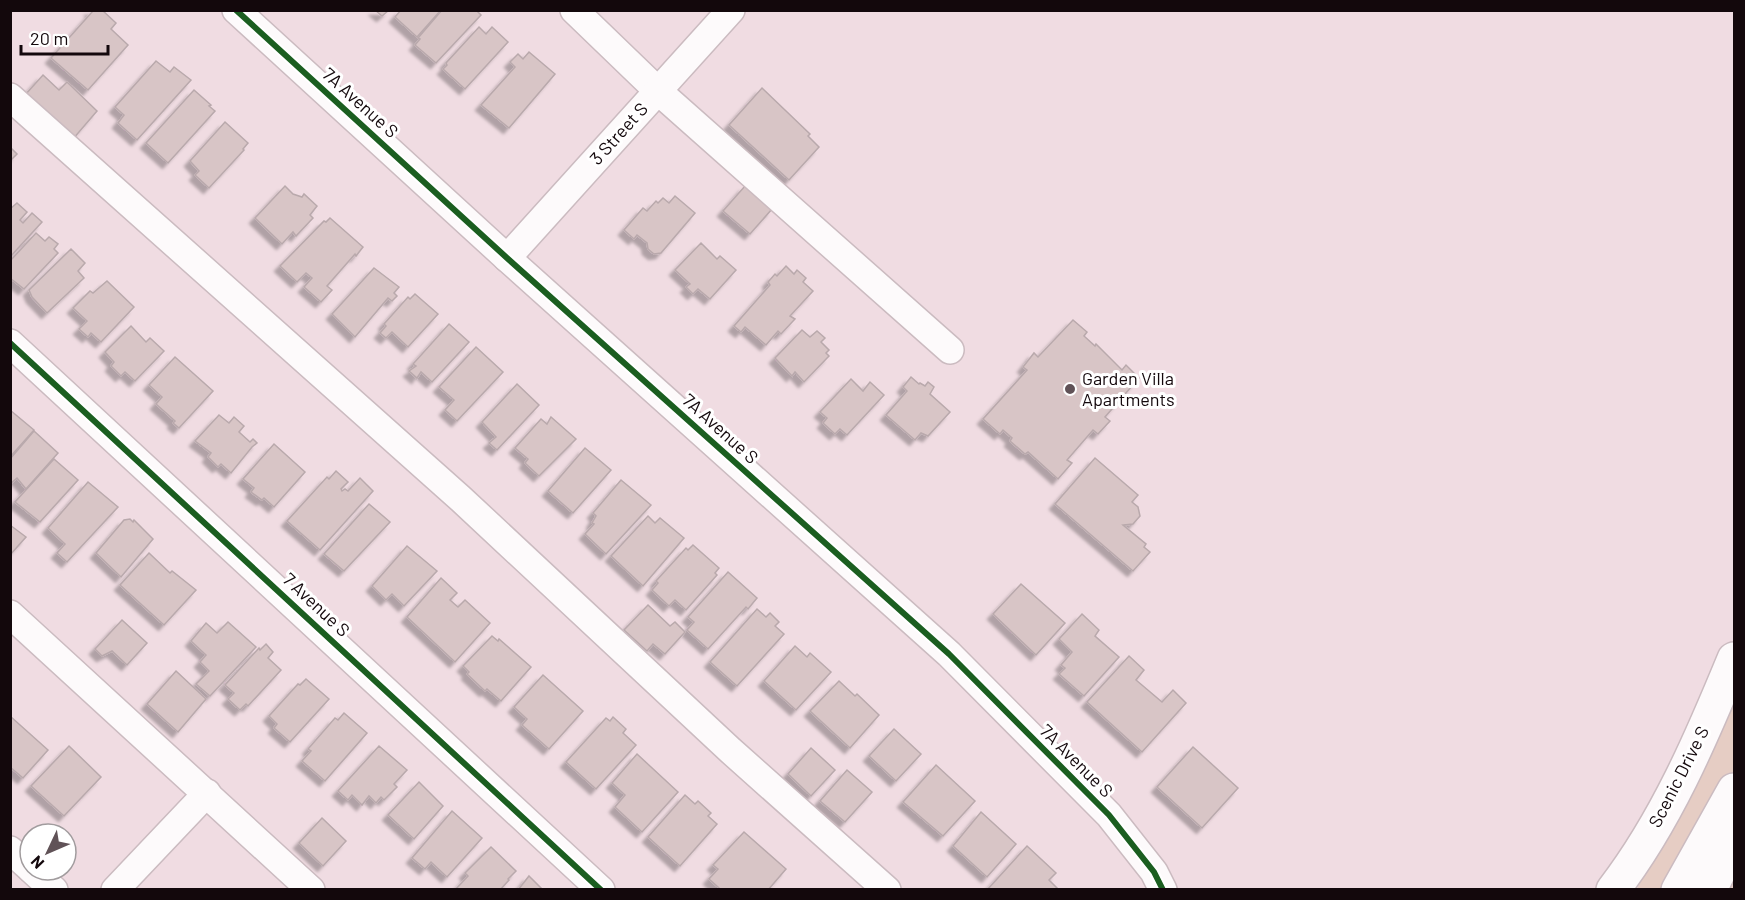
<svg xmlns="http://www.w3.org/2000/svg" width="1745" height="900" font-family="Barlow,sans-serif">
<defs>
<filter id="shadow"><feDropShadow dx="-5.5" dy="5.5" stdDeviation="1.5" flood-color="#0004"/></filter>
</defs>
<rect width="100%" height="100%" fill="#f0dce2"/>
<!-- green -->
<path fill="#e6cdc4" d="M1734 687V889H1637Z"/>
<!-- building -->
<g fill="#d8c5c6" stroke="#b9a9ac" stroke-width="1.5" filter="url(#shadow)">
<path d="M90 10H102L116 23 111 29 128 45 88 90 51 58 92 12Z"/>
<path d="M375 10H389L382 16Z"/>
<path d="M401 10H441L417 37 395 17Z"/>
<path d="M442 10H476L481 15 436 63 415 45 420 39 418 38Z"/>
<path d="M479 27 486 34 492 27 508 42 465 89 443 69 447 65 446 63Z"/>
<path d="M529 52 555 74 509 128 481 105 515 67 510 62 518 54 523 59Z"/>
<path d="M156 61 170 72 174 67 191 80 137 140 118 123 124 115 115 107Z"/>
<path d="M43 75 59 90 67 82 97 111 73 139 25 95Z"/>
<path d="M762 88 810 134 808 136 819 147 789 180 729 125Z"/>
<path d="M194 90 211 105 209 106 215 111 168 163 146 143Z"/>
<path d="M225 122 248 143 243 149 244 150 209 188 195 175 199 171 190 161Z"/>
<path d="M10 147 17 154 10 161Z"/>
<path d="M285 186 293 194 302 197 304 194 317 206 310 215 313 218 296 236 293 232 282 244 255 218Z"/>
<path d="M745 186 772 209 750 234 723 211Z"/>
<path d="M675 196 695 213 661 253 654 254 648 249 647 243 637 235 634 239 624 230 643 208 647 211 656 201 658 203 663 198 669 203Z"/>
<path d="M17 203 27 212 20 220 23 223 32 213 42 222 10 257V209Z"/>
<path d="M330 218 363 247 356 256 355 254 327 286 332 290 321 302 304 287 312 278 306 273 297 282 280 266 324 221 326 222Z"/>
<path d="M36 233 45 241 49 237 58 244 54 249 58 253 24 289 10 278V261Z"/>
<path d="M701 243 717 259 720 256 736 270 710 299 698 289 693 294 686 287 690 284 675 270Z"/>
<path d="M71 249 85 263 78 271 84 278 47 313 32 297 29 290Z"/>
<path d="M786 266 794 274 797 270 806 278 803 282 813 291 790 316 795 319 781 334 778 331 766 345 745 327 741 332 734 326 770 285 768 282 775 274 777 276Z"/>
<path d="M374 268 399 287 394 293 397 296 392 301 388 298 355 337 332 314Z"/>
<path d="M107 281 134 307 101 342 91 333 88 337 79 329 87 321 73 308 90 291 93 293Z"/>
<path d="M415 294 438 314 408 347 392 332 386 338 380 333 386 326 384 324 408 297 410 299Z"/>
<path d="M1073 320 1087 332 1084 336 1095 346 1096 344 1122 370 1126 365 1139 378 1105 417 1110 421 1098 434 1093 430 1067 460 1072 463 1058 479 1028 452 1025 454 1010 441 1012 438 1003 430 1000 434 983 419 1027 370 1023 367 1034 353 1038 357Z"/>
<path d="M449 324 469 342 432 382 421 372 417 378 409 371 416 366 413 364Z"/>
<path d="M131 326 146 342 150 338 164 351 135 381 125 372 121 376 111 366 114 362 105 352Z"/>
<path d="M802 330 810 337 817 331 825 338 821 342 829 350 826 353 829 356 804 382 795 372 792 376 775 358Z"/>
<path d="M476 347 503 372 457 421 445 410 454 400 439 387Z"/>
<path d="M175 357 213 391 179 428 173 423 175 421 156 404 162 397 149 385Z"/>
<path d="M911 377 919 384 920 383 925 386 928 382 934 387 930 394 950 412 928 436 921 433 915 440 886 415 907 391 903 387Z"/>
<path d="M851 379 863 391 870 382 884 395 847 435 840 429 835 434 823 423 827 418 820 412Z"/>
<path d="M517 384 539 405 497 450 489 443 496 437 482 422Z"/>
<path d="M10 410 34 430 10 457Z"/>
<path d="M219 415 229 423 234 417 244 426 239 432 250 442 253 439 257 443 252 447 231 473 221 464 218 467 208 457 211 453 195 441Z"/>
<path d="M551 417 576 439 539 476 525 463 528 459 515 448 541 419 547 424Z"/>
<path d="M34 431 58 453 26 489 17 478 10 484V459Z"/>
<path d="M274 444 305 472 274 507 264 498 262 500 251 492 254 488 243 479Z"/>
<path d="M585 448 611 470 573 513 548 491Z"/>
<path d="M1095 458 1138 495 1132 502 1138 507 1140 516 1133 524 1123 525 1146 544 1144 547 1150 552 1133 571 1055 504Z"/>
<path d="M54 459 78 480 40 522 15 502Z"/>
<path d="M336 471 348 482 341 489 342 491 345 489 348 491 360 478 373 491 320 550 287 521 327 477 329 479Z"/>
<path d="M621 480 651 505 606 554 585 534 594 524 592 523 596 516 593 513Z"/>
<path d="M88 482 118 507 67 562 57 553 65 544 48 528Z"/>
<path d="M369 504 390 522 344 571 324 554Z"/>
<path d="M648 516 655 523 660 518 684 538 643 586 611 556Z"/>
<path d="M130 519 133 522 134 520 153 539 121 577 96 553 124 520Z"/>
<path d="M10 525 26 537 10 555Z"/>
<path d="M693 545 719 568 715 573 717 575 686 610 675 600 669 606 652 590 658 583 656 581 686 548 688 550Z"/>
<path d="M407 546 437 571 404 606 392 594 386 600 372 586Z"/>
<path d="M149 553 170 573 172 571 196 590 164 625 120 585Z"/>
<path d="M728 572 757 598 748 609 746 607 708 649 687 630 694 622 688 617Z"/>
<path d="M441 578 457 593 450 600 458 607 465 600 490 623 455 662 407 617Z"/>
<path d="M1021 584 1065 623 1036 655 993 614Z"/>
<path d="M648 605 670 626 675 622 685 632 665 654 653 644 647 651 624 630Z"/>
<path d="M757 609 766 617 770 613 779 622 775 626 784 634 737 686 710 662Z"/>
<path d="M1082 614 1099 630 1095 636 1119 657 1084 696 1059 674 1065 668 1061 665 1072 652 1059 639Z"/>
<path d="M122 620 147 643 127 665 112 651 102 656 95 649Z"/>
<path d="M228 622 256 647 210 696 196 684 209 671 200 662 206 655 191 641 206 623 217 633Z"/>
<path d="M492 636 498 641 499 639 531 667 501 701 487 689 485 691 467 674 469 672 463 666Z"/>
<path d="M266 644 273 652 268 658 281 670 248 706 246 704 240 710 228 699 234 693 225 685 259 648 260 650Z"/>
<path d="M795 646 807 657 810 653 831 672 796 710 764 681Z"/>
<path d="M1129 656 1144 670 1136 680 1162 702 1173 690 1186 703 1142 752 1087 702Z"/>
<path d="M176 671 206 699 178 732 147 704Z"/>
<path d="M543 675 583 711 549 749 522 725 527 719 514 707Z"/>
<path d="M306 679 329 699 290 742 274 728 277 724 269 716 298 684 300 685Z"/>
<path d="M839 681 855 696 857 694 879 715 850 748 810 711Z"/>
<path d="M344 713 367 733 325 781 302 761 311 751 308 749 335 718 338 720Z"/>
<path d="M10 716 48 750 23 778 10 767Z"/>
<path d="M613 717 626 729 623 733 636 745 596 789 566 762 606 718 610 721Z"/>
<path d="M894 729 921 754 896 781 869 756Z"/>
<path d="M69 746 101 777 64 816 31 786Z"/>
<path d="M379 746 407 770 394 784 397 787 384 800 381 797 376 803 369 796 362 805 352 795 348 800 338 791Z"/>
<path d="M1193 747 1238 788 1202 828 1157 787Z"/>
<path d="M811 748 835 770 811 796 788 774Z"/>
<path d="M637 754 678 792 642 832 615 807 625 795 612 783Z"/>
<path d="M936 765 975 801 943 836 903 802Z"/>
<path d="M847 770 872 792 845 822 820 801Z"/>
<path d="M419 782 443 806 414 839 388 815Z"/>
<path d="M685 795 695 804 698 801 711 813 708 816 717 824 680 866 648 837Z"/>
<path d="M452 811 482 838 447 877 431 862 425 869 412 858Z"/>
<path d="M981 812 1016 844 987 877 953 846Z"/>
<path d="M322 818 346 841 323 866 299 843Z"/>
<path d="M744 832 786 869 768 890H718L719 888 709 879 718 869 713 865Z"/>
<path d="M1027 846 1056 873 1049 880 1059 890H987Z"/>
<path d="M491 847 516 871 508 879 509 880 500 890H455L468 876 465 873Z"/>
<path d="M529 876 543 890H518Z"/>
</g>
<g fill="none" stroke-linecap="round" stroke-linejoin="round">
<!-- minor casing -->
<g stroke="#cbbbc0" stroke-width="30">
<g id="minor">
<path d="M236 10 507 258 949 654 1109 815 1154 872 1163 890"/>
<path d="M574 10 658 91 950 350"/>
<path d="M10 97 461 499 730 750 887 890"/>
<path d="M507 258 731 10"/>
<path d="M10 343 601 890"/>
<path d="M10 614 311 890"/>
<path d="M10 850 30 868"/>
<path d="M32 870 54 890"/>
<path d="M115 890 207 793"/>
</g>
</g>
<!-- major casing -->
<g stroke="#cbbbc0" stroke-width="36">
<g id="major">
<path d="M1613 890C1666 821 1701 739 1734 659"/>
<path d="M1678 890 1734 790"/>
</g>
</g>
<!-- highway casing -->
<g stroke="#cbbbc0" stroke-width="36">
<path id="highway" d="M1710 890 1734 841"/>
</g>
<!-- minor -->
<use href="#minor" stroke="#fdfafb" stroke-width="27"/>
<!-- major -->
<use href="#major" stroke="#fdfafb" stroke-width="33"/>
<!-- highway -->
<use href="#highway" stroke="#fdfafb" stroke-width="33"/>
<!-- cycleway casing -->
<g stroke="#fff" stroke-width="10">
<g id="cycleway">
<path d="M236 10 507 258 949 654 1109 815 1154 872 1163 890"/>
<path d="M10 343 601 890"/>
</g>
</g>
<!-- cycleway -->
<use href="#cycleway" stroke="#1b5e20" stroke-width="6"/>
</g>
<!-- markers -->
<circle fill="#605257" stroke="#fff" stroke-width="2" cx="1070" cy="389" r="6"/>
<g text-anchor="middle" stroke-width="6" stroke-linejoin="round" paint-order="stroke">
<!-- street labels -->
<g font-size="18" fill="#13080c" stroke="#fff">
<text transform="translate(360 103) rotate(42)" y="6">7A Avenue S</text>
<text transform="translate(619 134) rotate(-48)" y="6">3 Street S</text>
<text transform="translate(720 429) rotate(42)" y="6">7A Avenue S</text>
<text transform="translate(316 605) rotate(43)" y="6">7 Avenue S</text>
<text transform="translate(1076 761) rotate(45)" y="6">7A Avenue S</text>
<text transform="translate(1679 777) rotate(-63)" y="6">Scenic Drive S</text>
</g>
<!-- poi labels -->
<g font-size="18" fill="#13080c" stroke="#fff" text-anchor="start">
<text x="1082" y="385">Garden Villa<tspan x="1082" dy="21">Apartments</tspan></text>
</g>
</g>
<!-- border -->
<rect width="1745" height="900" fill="none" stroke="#13080c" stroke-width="24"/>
<!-- north arrow -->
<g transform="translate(48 852) rotate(226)"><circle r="28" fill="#ffffff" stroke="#a19c9e" stroke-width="1.5"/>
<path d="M0-4.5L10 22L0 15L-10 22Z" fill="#605257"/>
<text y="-9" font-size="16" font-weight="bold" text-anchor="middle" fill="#13080c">N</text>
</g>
<!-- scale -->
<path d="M21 45v9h87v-9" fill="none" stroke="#13080c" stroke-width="3"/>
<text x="30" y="45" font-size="18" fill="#13080c" stroke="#ffffff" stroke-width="4.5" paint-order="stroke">20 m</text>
</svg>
